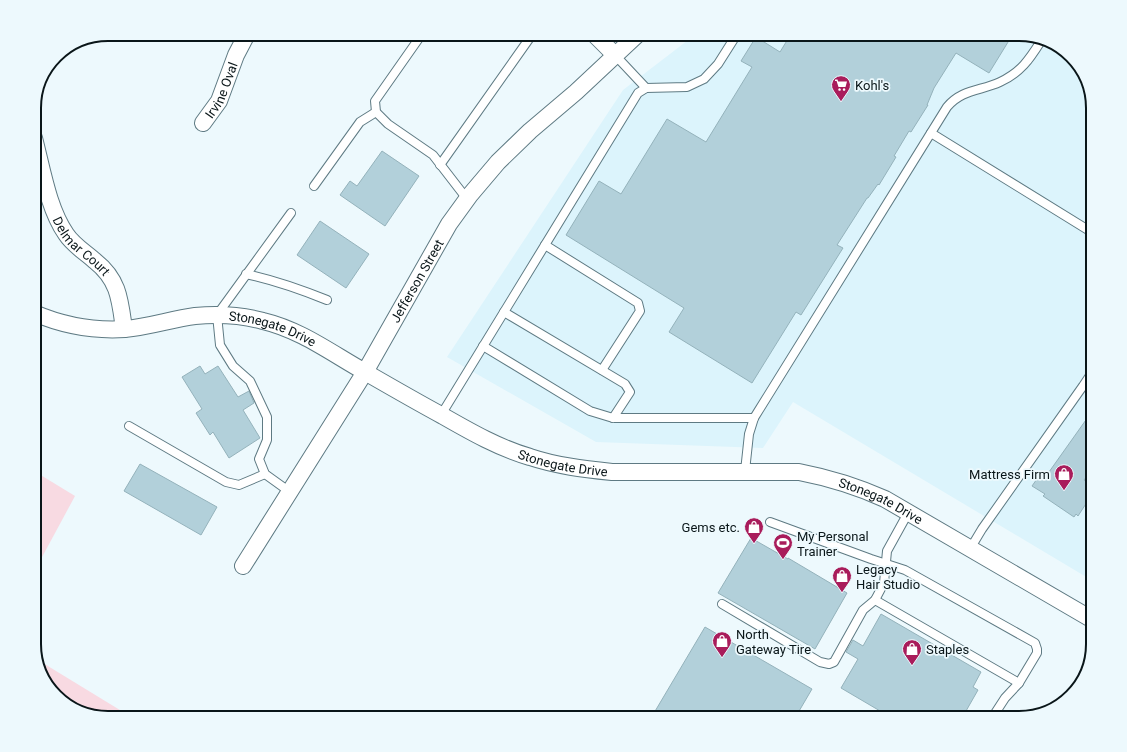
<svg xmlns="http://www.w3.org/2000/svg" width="1127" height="752" font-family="Roboto,sans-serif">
<rect width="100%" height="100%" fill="#edf9fd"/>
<!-- built -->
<path fill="#dcf4fc" d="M696 34H1019L1060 47 1085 75 1093 108V581L793 402 763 448 596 442 447 357 623 90Z"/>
<!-- green -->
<g fill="#f8dae2">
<path d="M34 471 75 496 34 572Z"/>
<path d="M38 660 133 718H108L67 705 44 681Z"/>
</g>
<!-- building -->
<g fill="#b2d0da" stroke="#94b2bb">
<path d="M791 34H1013L989 73 956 53 934 88 927 105H928L911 132 909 131 894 156 896 157 879 185 878 184 868 198H867L837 245 843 248 801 315 796 312 752 383 669 332 684 308 566 235 599 181 621 194 667 119 706 142 752 67 741 61 756 37 780 52Z"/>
<path d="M382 151 419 176 385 226 340 195 350 181 357 186Z"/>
<path d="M320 221 369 254 346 288 297 255Z"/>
<path d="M200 366 205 374 218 366 238 397 249 391 254 403 243 410 260 438 229 458 213 432 210 435 196 413 202 409 182 377Z"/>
<path d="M1093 410V468L1084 480 1091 485 1088 490 1091 492 1089 495 1091 496 1078 516 1076 514 1074 517 1043 496 1045 494 1032 486 1039 476 1044 479Z"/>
<path d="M140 464 217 507 201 535 124 491Z"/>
<path d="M751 538 788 559V558L847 593 815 649 718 593Z"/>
<path d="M881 614 981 672 973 687 978 690 962 718H892L841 688 858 659 846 652 853 640 863 646Z"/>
<path d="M705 627 812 689 795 718H651Z"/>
</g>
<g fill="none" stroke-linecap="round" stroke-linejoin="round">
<!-- lane casing -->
<g stroke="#5e7a83" stroke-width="10">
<g id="lane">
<path d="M422 34 375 101 376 112 388 124 433 155 467 199"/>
<path d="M615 55 646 88"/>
<path d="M931 133 1093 233"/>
<path d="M440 165 529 39 531 34"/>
<path d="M314 186 360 122 376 112"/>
<path d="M545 245 638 303 640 311 602 370"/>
<path d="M246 274C274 280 300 289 327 300"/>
<path d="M504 312 625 384 630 392 613 418"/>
<path d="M483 346 590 411 613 418H754"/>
<path d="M441 415 638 93 646 88 687 87 704 79 718 64 737 34"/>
<path d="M129 426 226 482 239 485 265 474"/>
<path d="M745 471 749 434 754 418 947 107C962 89 981 91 1000 82 1021 72 1029 60 1041 41"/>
<path d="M290 492 265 474 259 459 267 440V417L250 381 233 366 220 345 217 315 291 213"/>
<path d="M770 522 871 559 905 570 1035 643 1037 649V653L1019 683 1005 698 992 718"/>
<path d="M970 549 982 529 1083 386 1093 371"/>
<path d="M875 600 1019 683"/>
<path d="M722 604 820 662 829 664 834 662 863 610 875 600 884 583 887 551 908 513"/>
</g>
</g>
<!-- street casing -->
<g stroke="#5e7a83" stroke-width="18">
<g id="street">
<path d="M594 34 615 55"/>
<path id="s1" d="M203 123 219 101 236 55 247 34"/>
<path id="s2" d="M34 138C42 168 48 208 66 234 73 245 85 252 95 261 119 280 120 300 124 329"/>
<path id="s3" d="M34 313C62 325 94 331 125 329 149 327 172 319 195 316 218 314 241 315 263 321 301 330 331 353 365 372 391 387 417 402 443 416 471 432 499 448 530 457 557 466 584 469 612 472H799C830 478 856 486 885 499L1093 620"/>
<path id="s4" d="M243 566 365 372 449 224 470 195 498 162 530 131 576 92 638 34"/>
</g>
</g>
<!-- lane -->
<use href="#lane" stroke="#fff" stroke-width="8"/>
<!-- street -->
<use href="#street" stroke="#fff" stroke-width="16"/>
</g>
<!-- icons -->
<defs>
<g id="supermarket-pin" transform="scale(1)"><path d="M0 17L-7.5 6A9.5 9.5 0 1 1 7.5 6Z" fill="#a91c5b" stroke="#edf9fd"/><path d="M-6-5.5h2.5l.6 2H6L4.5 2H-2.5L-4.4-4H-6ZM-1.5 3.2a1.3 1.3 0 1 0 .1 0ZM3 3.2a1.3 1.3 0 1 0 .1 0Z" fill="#fff"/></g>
<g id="shop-pin" transform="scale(1)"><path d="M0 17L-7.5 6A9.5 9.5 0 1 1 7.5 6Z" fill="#a91c5b" stroke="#edf9fd"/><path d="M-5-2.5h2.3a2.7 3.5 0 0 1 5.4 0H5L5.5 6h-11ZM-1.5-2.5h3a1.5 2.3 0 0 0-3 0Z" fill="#fff"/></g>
<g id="stadium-pin" transform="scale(1)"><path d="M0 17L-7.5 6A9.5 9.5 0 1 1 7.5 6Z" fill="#a91c5b" stroke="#edf9fd"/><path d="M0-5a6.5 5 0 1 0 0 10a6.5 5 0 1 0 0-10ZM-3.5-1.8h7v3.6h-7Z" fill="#fff"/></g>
</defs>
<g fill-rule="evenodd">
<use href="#supermarket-pin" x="841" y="85"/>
<use href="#shop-pin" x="1064" y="474"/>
<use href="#shop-pin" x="754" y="527"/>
<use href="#stadium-pin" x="783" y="543"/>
<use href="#shop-pin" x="842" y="576"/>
<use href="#shop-pin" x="722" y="641"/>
<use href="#shop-pin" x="912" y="649"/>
</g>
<g text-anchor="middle" stroke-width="3.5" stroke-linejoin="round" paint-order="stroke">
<!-- poi labels -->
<g font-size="13" fill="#0a1619" stroke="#edf9fd" text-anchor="start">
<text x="855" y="90">Kohl's</text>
<text x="1050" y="479" text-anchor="end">Mattress Firm</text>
<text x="740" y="532" text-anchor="end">Gems etc.</text>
<text x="797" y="541">My Personal<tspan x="797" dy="15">Trainer</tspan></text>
<text x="856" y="574">Legacy<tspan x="856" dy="15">Hair Studio</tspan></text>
<text x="736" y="639">North<tspan x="736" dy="15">Gateway Tire</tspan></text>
<text x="926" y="654">Staples</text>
</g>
<!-- street labels -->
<g font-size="13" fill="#0a1619" stroke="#edf9fd">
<text dy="5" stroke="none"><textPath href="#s1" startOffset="38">Irvine Oval</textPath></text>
<text dy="5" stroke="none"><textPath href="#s2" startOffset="121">Delmar Court</textPath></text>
<text dy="5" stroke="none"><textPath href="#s4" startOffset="334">Jefferson Street</textPath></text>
<text dy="5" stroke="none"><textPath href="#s3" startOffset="244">Stonegate Drive</textPath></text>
<text dy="5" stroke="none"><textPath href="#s3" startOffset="567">Stonegate Drive</textPath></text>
<text dy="5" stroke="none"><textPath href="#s3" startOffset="891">Stonegate Drive</textPath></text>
</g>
</g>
<!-- crop -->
<path d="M0 0H1127V752H0ZM108 41H1019A67 67 0 0 1 1086 108V644A67 67 0 0 1 1019 711H108A67 67 0 0 1 41 644V108A67 67 0 0 1 108 41Z" fill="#edf9fd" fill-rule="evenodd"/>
<path fill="none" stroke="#0a1619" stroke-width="2" d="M108 41H1019A67 67 0 0 1 1086 108V644A67 67 0 0 1 1019 711H108A67 67 0 0 1 41 644V108A67 67 0 0 1 108 41Z"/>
</svg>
